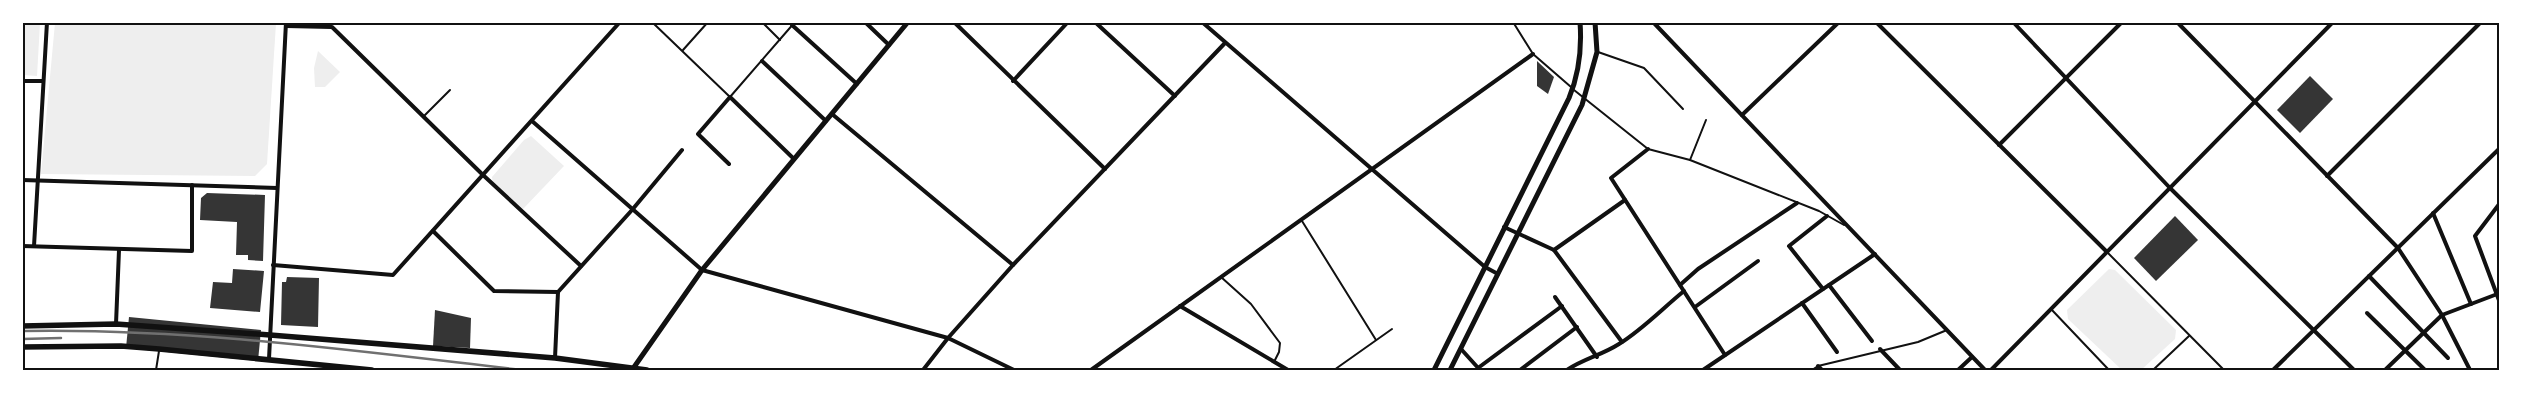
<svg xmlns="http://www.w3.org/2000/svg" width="2522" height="393" font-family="'Sofia Sans Condensed',sans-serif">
<rect width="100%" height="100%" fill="#fff"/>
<!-- green -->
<g fill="#eee">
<path d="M22 23H40L37 76 23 75Z"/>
<path d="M55 23H276L267 164 255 176 41 174Z"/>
<path d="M318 51 340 72 325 87H315L314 68Z"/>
<path d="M531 136 564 166 523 209 493 185 492 177 524 140Z"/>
<path d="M2109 269 2115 270 2176 330 2175 339 2141 370H2122L2068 319 2067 310Z"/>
</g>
<!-- building -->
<g fill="#353535">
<path d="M1537 61 1554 77 1548 94 1537 86Z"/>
<path d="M2310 76 2333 99 2300 133 2277 110Z"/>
<path d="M207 193 265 195 263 261 248 260V255H236L237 222 200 220 201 198Z"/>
<path d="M2175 216 2198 240 2156 281 2134 258Z"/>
<path d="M233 269 264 271 260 312 210 308 213 282 232 283Z"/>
<path d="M287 277 319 278 318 327 281 325 282 282H286Z"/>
<path d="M435 310 471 318 470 348 433 346Z"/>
<path d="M129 317 261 330 258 361 126 348Z"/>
</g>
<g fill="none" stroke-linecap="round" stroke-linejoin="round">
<!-- service -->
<g stroke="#111" stroke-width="2">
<path d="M652 22 730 97 795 22"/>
<path d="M762 22 780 40"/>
<path d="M1513 22 1533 54 1571 87"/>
<path d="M683 50 708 22"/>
<path d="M1598 52 1644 68 1683 109"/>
<path d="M1574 90 1648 149 1690 160 1819 211 1844 225"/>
<path d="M424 116 450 90"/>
<path d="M1690 160 1706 120"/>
<path d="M1302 221 1376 340"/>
<path d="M2107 252 2224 370"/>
<path d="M1221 277 1251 304 1280 343 1279 352 1274 362"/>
<path d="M2051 309 2109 370"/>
<path d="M156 370 159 351"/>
<path d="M1334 370 1392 329"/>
<path d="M1812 370 1818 366 1918 342 1947 330"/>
<path d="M2153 370 2189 336"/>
</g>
<!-- minor -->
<g stroke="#111" stroke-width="4">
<path d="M865 22 889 45"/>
<path d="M954 22 1105 169"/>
<path d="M1095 22 1175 96"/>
<path d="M1202 22 1485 267 1498 274"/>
<path d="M1653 22 1985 370"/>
<path d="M1876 22 2107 252"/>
<path d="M2013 22 2170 188 2354 370"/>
<path d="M2177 22 2398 248 2442 315 2470 370"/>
<path d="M2499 22 2500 23"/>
<path d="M792 25 857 84"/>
<path d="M286 26 332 27 483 175 581 266"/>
<path d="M762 61 826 121"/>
<path d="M22 81H43"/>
<path d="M1013 81 1068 22"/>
<path d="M832 114 1013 265"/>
<path d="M1742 115 1839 22"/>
<path d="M532 121 702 270 948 338 1014 370"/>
<path d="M1999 145 2122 22"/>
<path d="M1648 149 1611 178 1725 355"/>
<path d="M729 164 698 134 730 97 794 159"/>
<path d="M2327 176 2481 22"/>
<path d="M22 180 277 188"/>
<path d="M2500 203 2475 236 2500 303"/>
<path d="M2433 213 2471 304"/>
<path d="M1504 227 1554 250 1622 342"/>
<path d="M433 231 494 291 558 292"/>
<path d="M22 246 192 251V185"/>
<path d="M34 246 47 22"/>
<path d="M1554 250 1625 200"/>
<path d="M273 265 393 275 620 22"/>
<path d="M2369 276 2448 358"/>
<path d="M1680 285 1698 269 1797 203"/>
<path d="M1829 285 1872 341"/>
<path d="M1823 289 1789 246 1827 216"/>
<path d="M558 292 632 210 682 150"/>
<path d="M1555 297 1597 357"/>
<path d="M1802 303 1837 352"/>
<path d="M1180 306 1288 370"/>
<path d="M1695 307 1758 261"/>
<path d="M2367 313 2425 370"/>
<path d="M116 324 119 250"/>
<path d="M1461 349 1480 370"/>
<path d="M1880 349 1900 370"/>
<path d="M555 358 558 292"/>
<path d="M269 359 286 22"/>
<path d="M1818 366 1822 370"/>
<path d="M1478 368 1562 306"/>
<path d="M923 370 948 338 1013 265 1225 43"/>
<path d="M1091 370 1533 54"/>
<path d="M1520 370 1577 327"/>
<path d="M1567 370C1583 359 1602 355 1619 344 1642 330 1663 308 1684 291"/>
<path d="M1703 370 1875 254"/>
<path d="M1958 370 1972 357"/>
<path d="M1991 370 2333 22"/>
<path d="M2273 370 2500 148"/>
<path d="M2385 370 2442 315 2500 293"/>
</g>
<!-- tertiary -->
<g stroke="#111" stroke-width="5">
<path d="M632 370 702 270 908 22"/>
<path d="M1434 370 1569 98C1579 74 1582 49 1580 22"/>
<path d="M1450 370 1582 105 1597 52 1595 22"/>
</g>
<!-- secondary -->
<g stroke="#111" stroke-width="5.5">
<path d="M22 326 116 324 270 335 555 358 647 370"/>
<path d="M22 347 121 346 159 349 372 370"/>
</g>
<!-- rail -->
<g stroke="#707070" stroke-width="2.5">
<path d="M22 331C190 328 356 351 522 370"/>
<path d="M22 339 61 338"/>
</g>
</g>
<!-- border -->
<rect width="2522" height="393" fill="none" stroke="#ffffff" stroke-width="48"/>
<rect x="24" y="24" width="2474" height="345" fill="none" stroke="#111" stroke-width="2"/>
</svg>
